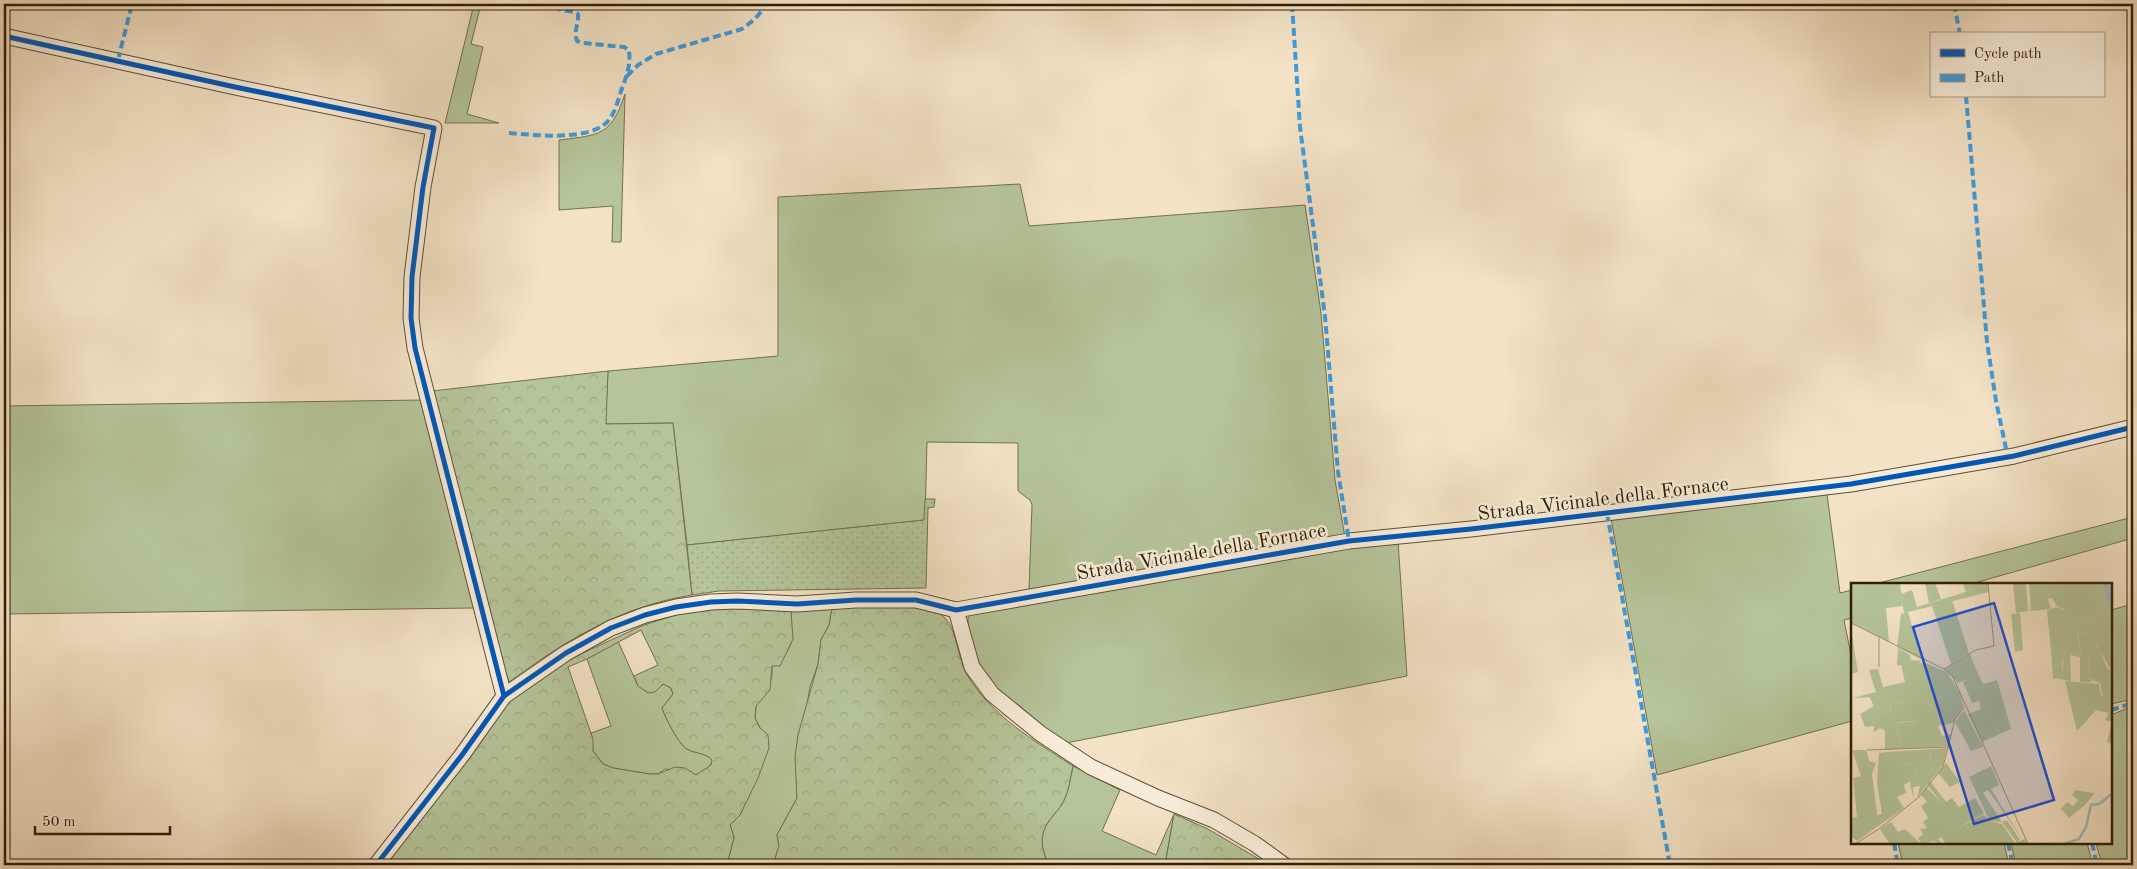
<svg xmlns="http://www.w3.org/2000/svg" width="2137" height="869" font-family="'Old Standard TT',serif">
<defs>
<pattern id="forest-crowns" width="20" height="18" patternUnits="userSpaceOnUse" patternTransform="scale(1.25)"><rect width="20" height="18" fill="#b5c49a"/><path d="M2 6a3 3 0 1 1 6 0M12 15a3 3 0 1 1 6 0" fill="none" stroke="#9ca883"/></pattern>
<pattern id="garden-dots" width="8" height="8" patternUnits="userSpaceOnUse" patternTransform="scale(1.25)"><rect width="8" height="8" fill="#b5c49a"/><path d="M2 2h.1M6 6h.1" fill="none" stroke="#9ca883" stroke-width="1.8" stroke-linecap="round"/></pattern>
</defs>
<rect width="100%" height="100%" fill="#f3e2c5"/>
<filter id="stains"><feTurbulence type="fractalNoise" baseFrequency=".004" numOctaves="4"/><feColorMatrix values="0 0 0 0 .2 0 0 0 0 .09 0 0 0 0 .02 0 0 0 .5 -.17"/></filter>
<radialGradient id="worn" r=".72"><stop offset=".6" stop-color="#630" stop-opacity="0"/><stop offset="1" stop-color="#630" stop-opacity=".3"/></radialGradient>
<!-- grass -->
<g fill="#b5c49a" stroke="#72704e">
<path d="M474 4H481L471 44 483 47 467 114 499 123H445Z"/>
<path d="M625 94 621 242H612L613 206 559 210V140C600 135 611 136 625 94Z"/>
<path d="M1020 184 1029 226 1305 205 1321 313 1335 480 1345 537 1029 590 1032 505 1030 500 1018 491V443L927 442 925 520 687 545 673 423 605 424 608 371 778 356V197Z"/>
<path d="M423 400 474 608 4 614V406Z"/>
<path d="M1827 494 1840 593 1852 590V618L1844 620 1852 660V721L1657 775 1611 518Z"/>
<path d="M2133 517V538L1971 584H1875Z"/>
<path d="M1398 541 1407 676 1061 744 996 689 978 664 968 625V618L972 613 1339 548Z"/>
<path d="M2133 604V699L2111 704V610Z"/>
<path d="M832 608 829 625 821 640 818 664 810 687 804 720 797 767V798L777 835 779 846 773 865H727L734 837 730 825 740 815 761 767 760 728 755 718 756 705 762 699 772 677V666C800 643 789 641 791 611Z"/>
<path d="M618 641 638 686 658 688 664 684 671 688 673 694 662 708C665 717 679 745 687 749 696 754 704 752 713 760 710 768 703 771 696 775L691 772 665 769 658 774H650L613 768 603 764 593 751 591 733 611 726 587 659Z"/>
<path d="M2133 706V865H2102L2096 843H2111V715Z"/>
<path d="M1073 766 1120 790 1102 831 1156 855 1174 814 1165 865H1048C1041 846 1038 834 1052 817 1055 813 1059 809 1062 804 1069 792 1070 779 1073 766Z"/>
<path d="M1898 843H2004L2009 865H1903Z"/>
<path d="M2011 843H2087L2093 865H2016Z"/>
</g>
<!-- forest -->
<g fill="url(#forest-crowns)" stroke="#72704e" fill-rule="evenodd">
<path d="M608 371 606 424 673 423 692 595C622 606 564 641 508 683L432 391Z"/>
<path d="M891 604C909 606 932 605 945 618 957 630 958 660 967 675 992 716 1033 740 1073 766 1070 779 1069 792 1062 804 1059 809 1055 813 1052 817 1038 834 1041 846 1048 865H773L779 846 777 835 797 798 795 757 798 735 818 664 821 640 829 625 832 608Z"/>
<path d="M740 607 791 611 793 639 780 666H772L770 690 756 706 755 718 760 728 768 735 769 748 758 778 740 815 730 825 734 837 727 865H381L508 700 565 661 644 625 682 613 716 608ZM641 630 658 665 634 676 638 686 648 693 655 692 663 684 671 688 673 694 662 708C665 717 679 745 687 749 696 754 704 752 712 760L711 765 696 775 685 768 675 767 658 774H650L613 768 603 764 593 751V739L568 667 587 659Z"/>
<path d="M1174 814 1208 829 1269 865H1165Z"/>
</g>
<!-- garden -->
<path fill="url(#garden-dots)" stroke="#72704e" d="M925 499H935L934 507 928 508 926 588 719 591 692 595 687 545 924 520Z"/>
<g fill="none" stroke-linecap="round" stroke-linejoin="round">
<!-- minor casing -->
<g stroke="#614e34" stroke-width="17">
<g id="minor">
<path d="M4 36 235 87 434 128 423 187 412 277 411 318 415 348 504 696"/>
<path d="M956 610 972 667 992 694 1041 734 1091 767 1158 798 1214 820 1255 844 1284 865"/>
<path d="M376 865 462 755 504 696 566 653 611 628 645 615 676 607 711 602 737 601 797 604 856 600H916L956 610 1349 541 1471 529 1851 484 2014 456 2133 427"/>
</g>
</g>
<!-- minor -->
<use href="#minor" stroke="#f7ecd9" stroke-width="15"/>
<!-- quiet -->
<g stroke="#3e9bdd" stroke-width="4" stroke-dasharray="8 4" stroke-linecap="butt">
<path d="M1292 4 1300 127 1325 316 1338 472 1349 541"/>
<path d="M1954 4 1960 34"/>
<path d="M118 60 132 4"/>
<path d="M627 76 638 65 656 54 742 29 755 19 767 4"/>
<path d="M1966 96 1987 342 1996 401 2008 458"/>
<path d="M509 133C535 135 591 142 609 120 615 112 618 101 621 91 626 78 631 65 629 50L624 47 583 43 577 41C573 31 579 24 578 14L574 12 561 10 550 4"/>
<path d="M1607 513 1670 865"/>
<path d="M2111 710 2133 703"/>
<path d="M1894 843 1898 865"/>
<path d="M2008 843 2013 865"/>
<path d="M2092 843 2097 865"/>
</g>
<!-- cycleway casing -->
<g stroke="#f7ecd9" stroke-width="8">
<g id="cycleway">
<path d="M4 36 235 87 434 128 423 187 412 277 411 318 415 348 504 696"/>
<path d="M376 865 462 755 504 696 566 653 611 628 645 615 676 607 711 602 737 601 797 604 856 600H916L956 610 1349 541 1471 529 1851 484 2014 456 2133 427"/>
</g>
</g>
<!-- cycleway -->
<use href="#cycleway" stroke="#0057b8" stroke-width="5"/>
</g>
<g text-anchor="middle" stroke-width="5" stroke-linejoin="round" paint-order="stroke">
<!-- street labels -->
<g font-size="20" fill="#301d03" stroke="#f7ecd9">
<text transform="translate(1603 498) rotate(-7)" y="7">Strada Vicinale della Fornace</text>
<text transform="translate(1201 551) rotate(-10)" y="7">Strada Vicinale della Fornace</text>
</g>
</g>
<!-- overview -->
<g transform="translate(1851 583)">
<rect width="261" height="261" fill="#f3e2c5"/>
<path d="M0 0H49L52 23 35 25 38 59 0 40ZM74 0H84L90 16 78 20ZM112 0H137V2L115 9ZM162 0H175L177 28 165 30ZM101 17 118 70 100 81 81 23ZM205 24 223 31 230 72 200 67 196 28ZM57 29 71 77 46 64 50 31ZM169 30 172 67 164 69 160 31ZM232 33 242 35 239 51 229 49ZM0 46 7 89 0 91ZM246 61 256 85 261 89V161L256 159 261 139 254 137 258 130 245 127 226 148 214 98 248 101 250 113 252 114 249 100 237 95 238 69 245 66ZM211 72 212 96 202 95 201 83 209 84ZM125 86 132 101 146 97 160 146 131 159 117 131 130 126 128 118 121 120 112 99 122 94 120 88ZM99 109 109 110 110 114 66 120 41 119 39 121 40 129 33 130 26 122 23 124 19 114ZM113 127 132 164 120 168 104 139ZM68 138 69 144 75 147 69 165 50 166 45 140ZM79 166 81 191 92 183 75 203 71 186 64 180 47 181 45 169ZM1 167H15L18 178 25 180 21 191 26 232 31 231 26 200 28 170 36 169 40 184H65L66 194 53 202 55 210 46 214 53 225 6 258 0 253V235L6 234 2 195 10 193ZM95 180 109 199 99 204 87 190ZM140 183 148 202 140 206 171 256 137 207 132 210 151 239 139 238 151 241 164 260 174 256 177 261H95L90 254 83 258 87 256 91 261 82 258 71 261 67 255 72 251 69 246 76 245 72 239 77 235 70 223 76 219 70 212 75 204 92 221 76 202 79 198 95 219 101 215 108 224 124 215 133 230 102 248 132 232 138 236 118 194ZM224 207 243 210V211L234 222 221 212ZM40 239 47 249 54 246 70 261H39L29 246Z" fill="#b5c49a"/>
<path d="M178 0H252L261 26V89L245 61V66L238 69 237 95 242 99H229V74L219 72 220 98 212 97V74L210 84 201 83 200 67 230 72 227 50 218 48 222 31 206 23 201 15 197 16 200 26 180 28ZM232 33 242 35 238 51 230 49ZM137 2 138 9 53 30 50 11 61 7 66 24ZM119 71 125 86 121 88 123 94 107 100 94 86ZM72 79 96 89 109 110 2 115 25 109 18 87 27 86 32 104 54 99 50 81 70 85ZM107 113 110 114 113 123 102 140 87 143 91 153 101 151 98 163 69 165 70 146H73L68 144V138L51 139 45 140 50 166 34 167V148L29 145 23 149V143L14 144 9 131 29 120 33 130 40 128 39 119 66 120ZM96 165 92 182 81 192 79 166 46 169 47 181 64 180 72 186 75 203 66 215 69 203 62 204 63 217 59 201 60 195 66 194 65 184H40L36 169ZM227 217 234 222 218 235 210 226 216 219 222 223ZM156 237 169 257 166 259 151 239Z" fill="#b5c49a" fill-rule="evenodd"/>
<path d="M47 65 59 72 60 77 71 78 67 81 72 79 71 85 46 82Z" fill="#b5c49a"/>
<path d="M252 0H261V26L257 21Z" fill="#9ebcbd"/>
<path fill="none" stroke="#9ebcbd" stroke-width="2.5" d="M213 261 228 256 235 244 240 222 248 221 262 210"/>
<path fill="none" stroke="#a59377" stroke-width="1" d="M0 40 93 86 102 94 177 261M28 84V55M93 86 125 67 143 63 137 0M16 167 98 164M4 261 28 246 68 214 92 184 104 136 113 125"/>
<path fill="#1d4ed8" fill-opacity="0.15" stroke="#1d4ed8" stroke-width="2.5" d="M143 20 203 217 123 241 62 44Z"/>
<rect width="261" height="261" fill="none" stroke="#301d03" stroke-width="2.5"/>
</g>
<!-- margin -->
<rect width="2137" height="869" fill="none" stroke="#f3e2c5" stroke-width="20"/>
<rect x="5" y="5" width="2127" height="859" fill="none" stroke="#301d03" stroke-width="2.5"/>
<rect x="10" y="10" width="2117" height="849" fill="none" stroke="#301d03"/>
<!-- legend -->
<rect x="1930" y="32" width="175" height="65" fill="#f7ecd9" stroke="#a79983"/>
<rect x="1940" y="49" width="25" height="8" fill="#0057b8" stroke="#a79983"/>
<text x="1974" y="58" font-size="15" fill="#301d03">Cycle path</text>
<rect x="1940" y="74" width="25" height="8" fill="#3e9bdd" stroke="#a79983"/>
<text x="1974" y="82" font-size="15" fill="#301d03">Path</text>
<!-- scale -->
<path d="M35 826v8h135v-8" fill="none" stroke="#301d03" stroke-width="2.5"/>
<text x="42" y="826" font-size="15" fill="#301d03" stroke="#f7ecd9" stroke-width="4" paint-order="stroke">50 m</text>
<rect width="100%" height="100%" filter="url(#stains)"/>
<rect width="100%" height="100%" fill="url(#worn)"/>
</svg>
